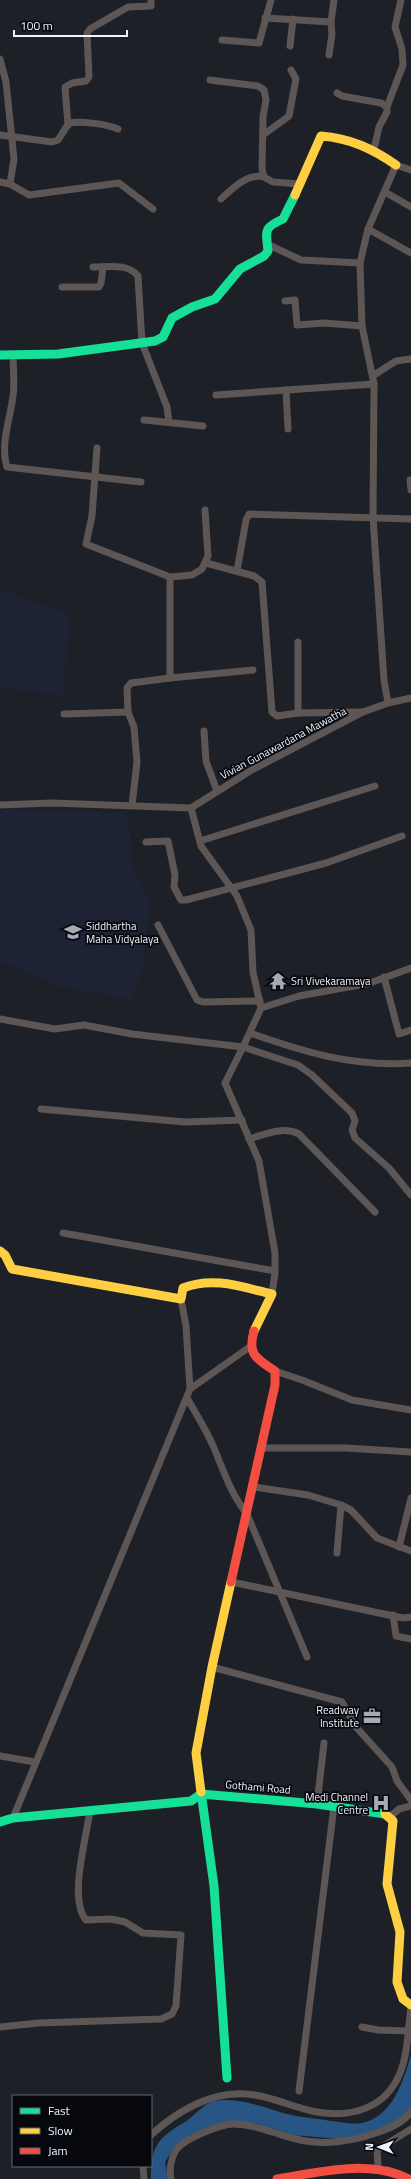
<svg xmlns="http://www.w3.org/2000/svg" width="411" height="2179" font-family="'Titillium Web',sans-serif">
<rect width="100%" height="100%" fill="#1d2027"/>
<!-- built -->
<g fill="#1d2334">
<path d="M0 589 71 615 62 695 0 688Z"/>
<path d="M7 809 126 813 130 831 131 862 150 902 142 972 131 1000 55 985 0 961V812Z"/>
</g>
<!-- water -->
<path fill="#275685" d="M411 2055V2107L404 2116 383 2129 340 2139 293 2135 256 2123H222L192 2135 175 2146 165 2162 168 2179H151C151 2148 156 2139 183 2123 194 2117 202 2104 215 2101 235 2097 265 2107 283 2113 297 2117 312 2118 325 2120 336 2121 351 2125 362 2123 393 2116 403 2082 411 2055Z"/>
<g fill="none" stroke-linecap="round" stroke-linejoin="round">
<!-- street -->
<g stroke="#5d5654" stroke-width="7">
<path d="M265 18 331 22 332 34 329 55"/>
<path d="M331 22 334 0"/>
<path d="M222 40 259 43 271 0"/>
<path d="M290 46 293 19"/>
<path d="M0 59 6 82 14 159 10 184"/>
<path d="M210 80 258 86 264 90 266 100 263 117 262 169 264 177 273 182 300 184"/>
<path d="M337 93 342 96 381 103 387 107V112L379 127 374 149"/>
<path d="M387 107 403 65 402 49 395 27 401 0"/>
<path d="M68 125 65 87 72 83 86 81 89 77 87 33 90 29 128 7 151 6V0"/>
<path d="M0 135 52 142 58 140 69 123C81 121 107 124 118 129"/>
<path d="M263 135 289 116 296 79 291 70"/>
<path d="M0 182 10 184 29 195 119 183 153 209"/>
<path d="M385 192 411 207"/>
<path d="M221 199C233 188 247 173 264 177"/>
<path d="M368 229 396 165 411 170"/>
<path d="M267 244 301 260 360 263"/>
<path d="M93 267C108 267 128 263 138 276L142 343 167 407 169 422"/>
<path d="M62 287H99L101 283 103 267"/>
<path d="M285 301 295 300 297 325 324 323 362 326 374 384 373 517 384 680 388 703"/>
<path d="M362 326 360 263 368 229 411 253"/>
<path d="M13 355C13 368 15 383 13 396 10 420 0 444 7 467L141 482"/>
<path d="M374 375 396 361 411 359"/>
<path d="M286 390 288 429"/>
<path d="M216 395 374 384"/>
<path d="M144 420 203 426"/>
<path d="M97 448 92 516 86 544 170 577 192 575 202 569 208 556 205 510"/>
<path d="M410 480 411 490"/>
<path d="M206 563 254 576 262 582 272 712 277 716 298 713"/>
<path d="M237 571 246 520 249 514 411 519"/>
<path d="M298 642V713L363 712"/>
<path d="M170 678 253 670"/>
<path d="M64 714 128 712"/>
<path d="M204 731 206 761 217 791"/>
<path d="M0 805 52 803 191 808 250 771 363 712 388 703 411 698"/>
<path d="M132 805 137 762 134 727 128 712 127 688 131 683 170 678V577"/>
<path d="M191 808 201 846 237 896 251 930 253 972 261 1008"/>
<path d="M200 841 375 786"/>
<path d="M146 842 168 841 175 875 174 887 181 900H186L326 863 402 836"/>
<path d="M158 925 197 1000 203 1002 260 1001"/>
<path d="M384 977 399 1034 411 1030"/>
<path d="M0 1019 55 1029 84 1025 132 1034 243 1047 261 1008 299 996 370 983 411 968"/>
<path d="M250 1033C304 1052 352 1067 411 1063"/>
<path d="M41 1109 185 1122 242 1120"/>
<path d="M249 1139C266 1134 283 1126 299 1134L375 1212"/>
<path d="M63 1233 275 1271"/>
<path d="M272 1294 275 1273V1253L259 1161 225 1083 243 1047 298 1065 312 1075 352 1113 355 1121 352 1130 355 1138 389 1168 411 1195"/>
<path d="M275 1371 302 1380 352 1400 411 1410"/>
<path d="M190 1389 251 1346"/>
<path d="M187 1398C196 1414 207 1431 214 1448 224 1472 231 1494 247 1514L307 1657"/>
<path d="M261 1448H346L411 1452"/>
<path d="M254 1487 308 1495 341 1505 351 1510 377 1538 411 1551"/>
<path d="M399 1547 411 1498"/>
<path d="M337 1553 341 1505"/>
<path d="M232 1582 403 1618 411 1617"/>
<path d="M393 1615 396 1636 411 1639"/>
<path d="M212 1667 342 1702 356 1727 392 1767 397 1781 411 1800"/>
<path d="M0 1756 35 1762"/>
<path d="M317 1804 324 1743"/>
<path d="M391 1816 399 1809 411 1806"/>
<path d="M13 1818 190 1389 186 1326 181 1299"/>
<path d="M0 2027 38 2023 161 2019 172 2014 176 2006 181 1935 143 1933 125 1922 111 1919 86 1920C68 1899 87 1836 90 1810"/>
<path d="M362 2027 378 2030 408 2031"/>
<path d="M299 2091 334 1806"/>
<path d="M151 2135C176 2112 211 2091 246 2094 270 2095 293 2108 317 2112 352 2118 386 2108 400 2073 408 2054 408 2028 411 2007"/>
<path d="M143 2166 144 2179"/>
<path d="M378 2167 377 2150 411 2129"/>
<path d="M171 2179C169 2170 171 2158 176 2150 184 2139 220 2124 234 2124 255 2124 275 2134 296 2139 324 2146 351 2142 379 2132 390 2128 405 2122 411 2111"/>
</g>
<!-- fast -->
<g stroke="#16e098" stroke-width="9">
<path d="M0 355 58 354 155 341 163 337 172 318 192 307 215 299 240 269 264 256 268 251C266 230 263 228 283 219L295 195"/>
<path d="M201 1792 214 1886 227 2078"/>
<path d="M0 1822 13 1818 191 1801 201 1794 317 1804 385 1814"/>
</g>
<!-- slow -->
<g stroke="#ffcf43" stroke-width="9">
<path d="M295 195 321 136C350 138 373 149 396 165"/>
<path d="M0 1251 5 1255 12 1269 181 1299 183 1288C213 1276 242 1287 272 1294L254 1331"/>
<path d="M201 1792 196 1753 212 1667 231 1582"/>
<path d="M385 1814 393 1821 387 1884 400 1932 397 1982 403 1999 411 2005"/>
</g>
<!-- jam -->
<g stroke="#f24e42" stroke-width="9">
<path d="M231 1582 275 1385V1371C257 1359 247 1355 254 1331"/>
<path d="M277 2179C320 2172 368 2159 409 2179"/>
</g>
</g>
<!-- icons -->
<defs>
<g id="school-bare" transform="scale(1.38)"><path d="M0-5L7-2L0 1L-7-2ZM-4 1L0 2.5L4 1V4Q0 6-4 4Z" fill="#a6aab2" stroke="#06080e" stroke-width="2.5" paint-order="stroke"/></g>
<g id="temple-bare" transform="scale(1.38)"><path d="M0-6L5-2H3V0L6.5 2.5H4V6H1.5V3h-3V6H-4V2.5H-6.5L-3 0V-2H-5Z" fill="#a6aab2" stroke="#06080e" stroke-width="2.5" paint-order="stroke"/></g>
<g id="office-bare" transform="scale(1.38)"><path d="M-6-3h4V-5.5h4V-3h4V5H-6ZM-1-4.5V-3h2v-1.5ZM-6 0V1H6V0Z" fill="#a6aab2" stroke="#06080e" stroke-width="2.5" paint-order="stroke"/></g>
<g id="hospital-bare" transform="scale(1.38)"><path d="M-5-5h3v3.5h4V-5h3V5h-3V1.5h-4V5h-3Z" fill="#a6aab2" stroke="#06080e" stroke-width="2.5" paint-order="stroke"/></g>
</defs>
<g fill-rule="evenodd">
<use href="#school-bare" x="73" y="932"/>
<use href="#temple-bare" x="278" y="981"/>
<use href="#office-bare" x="372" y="1716"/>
<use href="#hospital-bare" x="381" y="1803"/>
</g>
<g text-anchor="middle" stroke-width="3.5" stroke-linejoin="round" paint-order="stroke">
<!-- street labels -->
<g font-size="11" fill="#f0f4fd" stroke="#06080e">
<text transform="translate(283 743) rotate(-28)" y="4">Vivian Gunawardana Mawatha</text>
<text transform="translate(258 1787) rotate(5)" y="4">Gothami Road</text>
</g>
<!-- poi labels -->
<g font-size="11" fill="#f0f4fd" stroke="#06080e" text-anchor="start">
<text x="86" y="930">Siddhartha<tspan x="86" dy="13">Maha Vidyalaya</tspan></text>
<text x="291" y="985">Sri Vivekaramaya</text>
<text x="359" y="1714" text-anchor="end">Readway<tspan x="359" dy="13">Institute</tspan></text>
<text x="368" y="1801" text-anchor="end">Medi Channel<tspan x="368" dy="13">Centre</tspan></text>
</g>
</g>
<!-- legend -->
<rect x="12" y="2095" width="140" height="72" fill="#06080e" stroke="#64666e"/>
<rect x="20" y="2108" width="20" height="6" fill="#16e098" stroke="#64666e"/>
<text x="48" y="2115" font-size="12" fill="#f0f4fd">Fast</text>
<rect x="20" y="2128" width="20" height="6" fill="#ffcf43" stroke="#64666e"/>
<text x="48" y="2135" font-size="12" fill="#f0f4fd">Slow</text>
<rect x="20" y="2148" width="20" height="6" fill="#f24e42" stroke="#64666e"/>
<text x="48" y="2155" font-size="12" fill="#f0f4fd">Jam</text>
<!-- north arrow -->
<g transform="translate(379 2147) rotate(271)" stroke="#06080e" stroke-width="3" paint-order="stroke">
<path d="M0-3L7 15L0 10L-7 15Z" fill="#f0f4fd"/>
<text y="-6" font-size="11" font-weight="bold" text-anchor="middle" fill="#f0f4fd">N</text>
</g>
<!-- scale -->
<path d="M14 30v6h113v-6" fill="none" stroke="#f0f4fd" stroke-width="2"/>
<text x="20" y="30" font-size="12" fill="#f0f4fd" stroke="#06080e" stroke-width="3" paint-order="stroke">100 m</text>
</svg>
